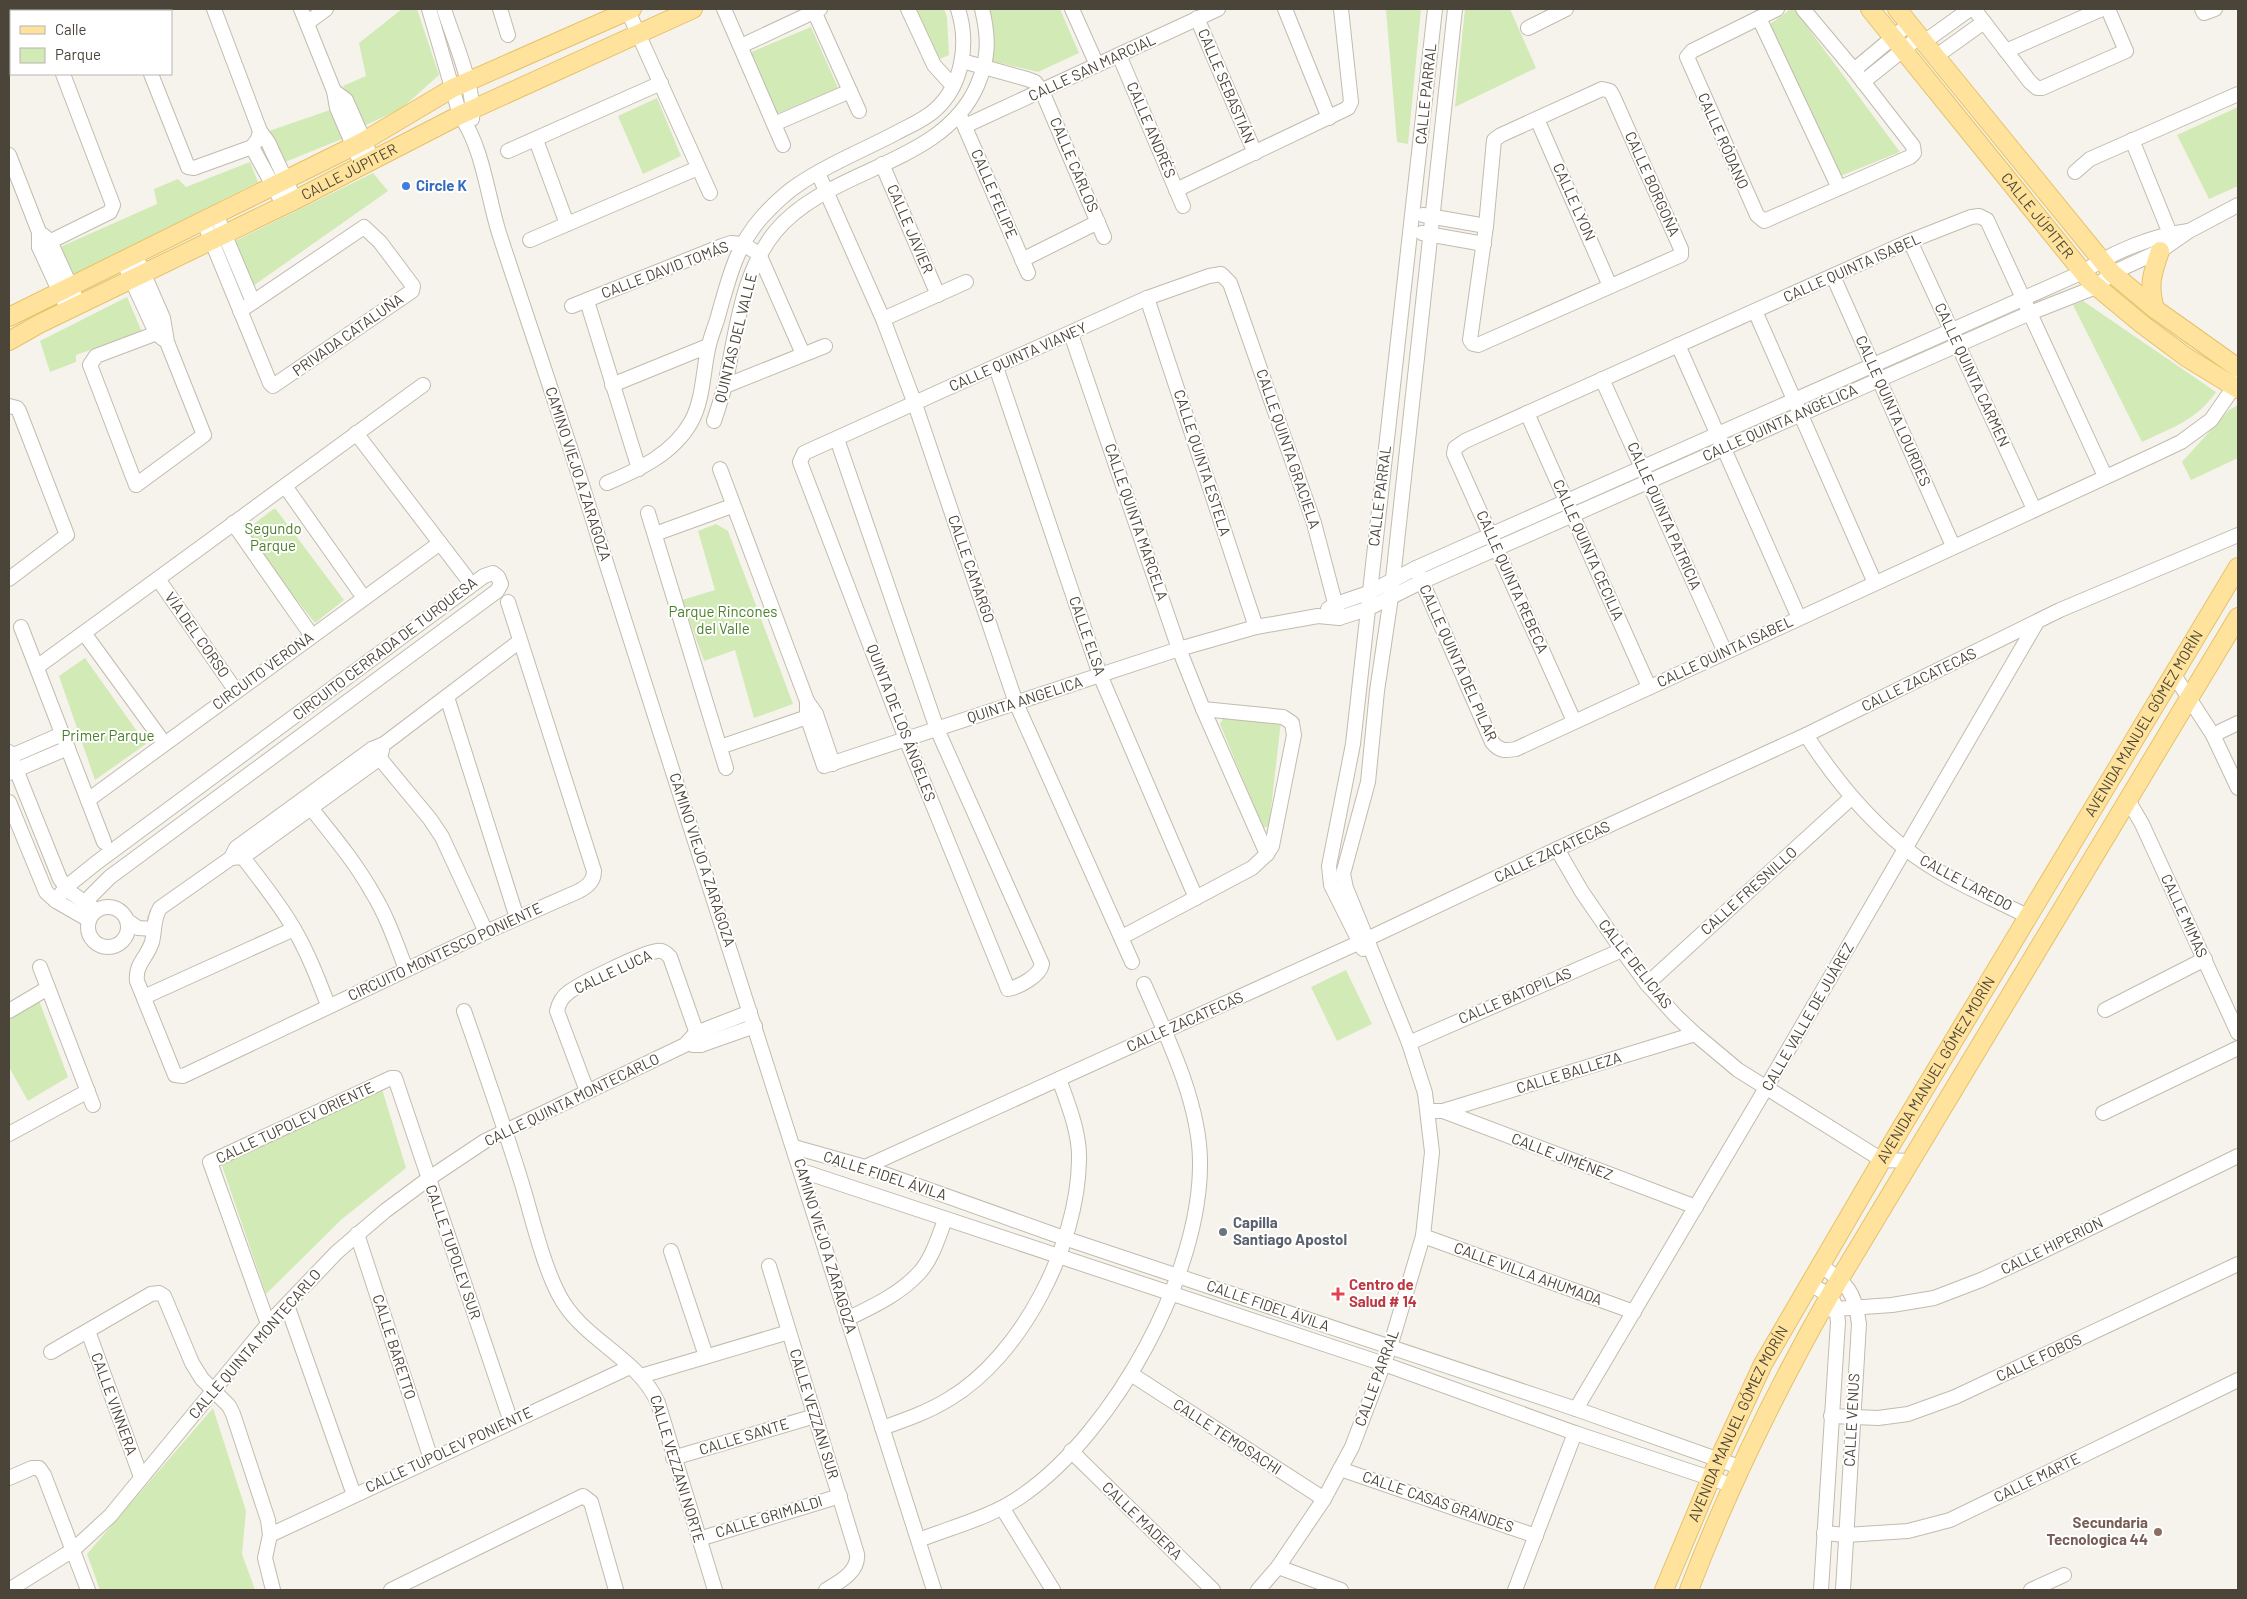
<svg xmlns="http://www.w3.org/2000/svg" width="2247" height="1599" font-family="Barlow,sans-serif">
<rect width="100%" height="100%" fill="#f6f3ec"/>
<!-- green -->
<g fill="#d2eab5">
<path d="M402 9H417L439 75 402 108 364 126 343 86 366 76 359 43Z"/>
<path d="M916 9H944L947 17 949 55 940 59Z"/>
<path d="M989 9H1060L1079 53 1038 72 991 61 993 23Z"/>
<path d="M1386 9H1421L1408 144 1397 142Z"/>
<path d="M1465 9H1510L1536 68 1455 107Z"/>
<path d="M1791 9H1794L1900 152 1833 179 1770 24Z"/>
<path d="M811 27 838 88 774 115 749 53Z"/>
<path d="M657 98 681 156 643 174 618 116Z"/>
<path d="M2238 107V186L2209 199 2177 135Z"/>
<path d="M330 110 342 139 285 162 269 131Z"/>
<path d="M250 162 258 182 71 277 60 247 157 204 154 189 178 179 186 187Z"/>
<path d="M373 173 388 191 253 286 235 241Z"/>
<path d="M127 297 142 332 76 355V362L50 372 40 341Z"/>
<path d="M2083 301 2216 392C2197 420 2171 428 2142 442L2073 305Z"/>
<path d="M2238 405V458L2191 480 2182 462 2229 410Z"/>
<path d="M275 508 344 600 315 623 243 532Z"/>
<path d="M716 524 728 531 793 704 754 718 735 650 704 661 682 600 715 590 698 531Z"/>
<path d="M85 658 146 744 95 780 59 676Z"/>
<path d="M1224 717 1281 721 1269 826 1263 828 1220 724Z"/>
<path d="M1346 970 1372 1024 1337 1041 1311 987Z"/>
<path d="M38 998 68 1077 28 1101 9 1067V1017Z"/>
<path d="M382 1089 406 1168 342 1219 266 1294 220 1160Z"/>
<path d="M213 1408 246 1511 242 1554 255 1590H100L87 1554Z"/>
</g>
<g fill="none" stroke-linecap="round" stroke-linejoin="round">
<!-- minor casing -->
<g stroke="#c2bbae" stroke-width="16">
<g id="minor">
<path d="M127 9 128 11"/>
<path d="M214 9 260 131 268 142 295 200"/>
<path d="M301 9 334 91 337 108 362 166"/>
<path d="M429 9 460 115C483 148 487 194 499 233 534 340 571 445 603 553L934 1590"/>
<path d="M444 9C453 38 476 90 472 119"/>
<path d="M500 9 508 35"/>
<path d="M627 9 710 193"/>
<path d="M724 9 783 145"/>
<path d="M908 9 934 65 953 86"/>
<path d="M1072 9 1097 65"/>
<path d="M1285 9 1329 118"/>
<path d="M1777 9 1692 51 1687 57 1757 215 1764 221 1910 157 1914 153 1913 146 1854 70 1803 9"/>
<path d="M1974 9 2030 82 2037 88H2042L2126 51 2108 9"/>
<path d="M2202 9 2204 13 2215 9"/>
<path d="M814 11 859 111"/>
<path d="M1197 18 1255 153"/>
<path d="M1759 18 1839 188"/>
<path d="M307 23 326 9"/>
<path d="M1528 28 1566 9"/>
<path d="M1924 42 1970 9"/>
<path d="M741 46 820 9"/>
<path d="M2006 51 2102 9"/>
<path d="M1119 55 1183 206"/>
<path d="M1935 57 1984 22"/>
<path d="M9 59 11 58"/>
<path d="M962 61 1027 79 1035 82 1042 91 1104 237"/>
<path d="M1854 70 1909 24"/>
<path d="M151 74 188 167 194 168 252 147 258 139 260 131"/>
<path d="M1863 82 1919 37"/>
<path d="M1602 89 1610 91 1613 96 1681 249V255L1478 345 1473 344 1470 340 1486 226 1494 140 1501 135Z"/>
<path d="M334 91 346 100 373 161"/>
<path d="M961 118 1028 273"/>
<path d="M1537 119 1610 286"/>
<path d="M774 124 850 91"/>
<path d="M965 126 1218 9"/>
<path d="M536 140 567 224"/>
<path d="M2132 140 2173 241"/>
<path d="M252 147 284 206"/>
<path d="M508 151 661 83"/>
<path d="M9 155 39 232V247L68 310"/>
<path d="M882 164 938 295"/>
<path d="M2075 172 2090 159 2238 94"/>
<path d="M818 173 883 319 915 404 1016 703 1132 962"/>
<path d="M1176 190 1348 108 1351 102 1341 9"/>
<path d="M216 214 253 302"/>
<path d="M1423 215 1486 226"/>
<path d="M203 220 270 383 273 386 412 291 413 286 380 242 364 227 240 311"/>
<path d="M1422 233 1484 244"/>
<path d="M43 235 50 241 79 305"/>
<path d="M530 240 698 168"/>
<path d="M1910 241 2034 509"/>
<path d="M39 247 110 212 113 205 63 74"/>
<path d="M135 254 163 318 167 342 204 435 136 485 90 365 96 356 165 330"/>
<path d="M1022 260 1098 222"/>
<path d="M123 261 156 333 163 339"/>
<path d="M1833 276 1953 546"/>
<path d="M1147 298 1256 627"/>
<path d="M587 301 639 469"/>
<path d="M572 306 722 246 731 243 743 244 759 254 803 354"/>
<path d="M1755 311 1875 583"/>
<path d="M883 319 966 282"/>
<path d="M1071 334 1179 649 1203 709 1267 854"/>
<path d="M1678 345 1799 618"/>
<path d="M996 367 1100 675 1196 898"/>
<path d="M1602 379 1725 652"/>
<path d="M612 385 708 346"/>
<path d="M725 386 825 346"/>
<path d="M9 406 17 408 19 411 67 535 9 579"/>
<path d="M1527 413 1649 687"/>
<path d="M714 421C718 409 722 397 725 385 736 334 741 274 775 232 828 167 942 166 977 86 989 58 989 38 982 9"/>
<path d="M356 433 466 577"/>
<path d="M837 439 937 729 1042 964C1040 976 1019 987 1008 989L906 739 800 462 804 453 1147 298 1209 276 1221 274 1230 283 1314 523 1339 618"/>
<path d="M720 469 807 701 816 714 833 764"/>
<path d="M607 483C638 470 673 454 691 422 703 401 703 372 708 349 710 339 714 329 717 320 728 282 735 247 762 217 773 205 785 193 799 184 828 164 864 150 896 133 909 126 924 120 935 110 963 85 969 43 958 9"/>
<path d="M285 486 364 598"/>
<path d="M648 513 726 768"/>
<path d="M233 523 312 636"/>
<path d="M655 534 732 506"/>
<path d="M1416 568 1492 742C1499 751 1505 751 1516 749L2158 453 2181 442 2211 420 2238 381"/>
<path d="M158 579 236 691"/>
<path d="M508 602 594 871C594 881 588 886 579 891L486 932 183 1076 175 1075 137 981C135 964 147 958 152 942 155 930 153 919 160 908L231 858 236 848 372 749 384 744 520 641"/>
<path d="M1328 609 1336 604 1368 593 1416 568 2083 272C2113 252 2151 236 2188 231"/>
<path d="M21 627 104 842"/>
<path d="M84 633 164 743"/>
<path d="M37 667 423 385"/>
<path d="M2174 675 2213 735 2238 788"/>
<path d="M447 697 517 918"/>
<path d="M807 701V716L824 766 1179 649 1256 627 1318 616 1339 618 1367 609 1421 582 2030 313 2096 287 2112 273 2160 251 2189 231 2238 205"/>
<path d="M1574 721 1454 454 1455 448 1465 441 1910 241 1971 217 1979 216 1987 220 2105 476"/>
<path d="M1806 735C1834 778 1865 817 1906 849 1942 878 1988 896 2029 917"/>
<path d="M2213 735 2238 723"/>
<path d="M720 747 816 714"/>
<path d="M372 749 430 819 442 837 486 932"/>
<path d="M9 752 60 879 70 892 96 910"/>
<path d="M9 757 62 734"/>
<path d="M9 773 68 748"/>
<path d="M304 799C327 829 353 858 372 892 387 916 396 943 406 969"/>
<path d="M88 800 440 543"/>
<path d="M2128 800 2142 824 2238 1033"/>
<path d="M9 802 46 892 56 901 89 920"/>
<path d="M1557 849 1582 892 1622 950 1647 984 1676 1016 1695 1034 1738 1070 1882 1160 1912 1161"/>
<path d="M238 851C257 876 278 901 294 929 308 953 318 979 328 1005"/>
<path d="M231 858 243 857 380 758 382 750"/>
<path d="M56 901 65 888 96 863 484 576 493 573 498 577 501 584 497 591 110 877 90 897 80 914"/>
<circle cx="108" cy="927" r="20"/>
<path d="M128 921 138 928 154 929"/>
<path d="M1122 937 1252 868 1267 854 1272 846 1294 735 1292 723 1283 717 1203 709"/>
<path d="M1363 949 1331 885 1329 866 1353 744 1435 9"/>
<path d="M40 967 93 1105"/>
<path d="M1647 984 1851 798"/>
<path d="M144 997 294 929"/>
<path d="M2105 1010 2205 959"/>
<path d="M9 1011 48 988"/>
<path d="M464 1011C484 1068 504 1125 522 1184 532 1217 543 1265 559 1295 582 1340 638 1357 658 1403L715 1590"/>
<path d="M1409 1043 1622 950"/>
<path d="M693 1045H701L755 1026"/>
<path d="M587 1091 557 1011C559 1002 562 997 569 992 581 983 642 953 657 951 663 950 666 953 670 957L701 1045"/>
<path d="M1428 1111H1443L1696 1207"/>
<path d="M1443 1111 1695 1034"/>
<path d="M2103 1113 2238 1048"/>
<path d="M9 1134 88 1091"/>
<path d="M794 1147 865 1167 1064 1238 1576 1409 1742 1468"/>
<path d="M865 1167 1367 939 1557 849 1806 735 2060 610 2238 535"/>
<path d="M802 1171 1384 1364 1575 1433 1734 1486"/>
<path d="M357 1234 431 1459"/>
<path d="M1423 1236 1634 1312"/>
<path d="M671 1251 706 1356"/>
<path d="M1820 1265C1847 1284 1855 1291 1859 1324L1843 1590"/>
<path d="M769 1266 857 1554C859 1572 839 1582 826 1590"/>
<path d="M1809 1284C1831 1295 1836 1297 1838 1322L1821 1590"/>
<path d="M287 1305 354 1495"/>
<path d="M1821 1310 1892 1305 1934 1298 1981 1280 2037 1254 2238 1156"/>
<path d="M847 1319C872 1307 900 1294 919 1273 932 1259 938 1238 945 1220"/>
<path d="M268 1324 210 1162 391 1078H395L511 1422"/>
<path d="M88 1331 141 1477"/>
<path d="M51 1352 151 1294 159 1293 164 1296 192 1363 202 1379 229 1406 233 1414 268 1520 270 1535 265 1558 273 1590"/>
<path d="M1131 1374 1324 1499"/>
<path d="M641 1376 789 1332"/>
<path d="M1576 1409 1766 1088 2037 622"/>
<path d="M1831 1416 1878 1418 1908 1414 1955 1397 2238 1264"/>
<path d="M882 1428C905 1420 928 1412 949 1399 1022 1356 1078 1244 1079 1160 1080 1133 1068 1104 1059 1079"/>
<path d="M1071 1451 1213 1590"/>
<path d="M673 1458 815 1416"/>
<path d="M1340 1469 1536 1536"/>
<path d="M9 1478 32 1468H39L44 1475 88 1590"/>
<path d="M1003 1509 1053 1590"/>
<path d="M1824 1533 1846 1535 1908 1531 1950 1520 2238 1380"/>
<path d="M270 1535 630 1367"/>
<path d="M699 1539 840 1496"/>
<path d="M919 1540C955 1526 992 1517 1023 1495 1115 1431 1202 1272 1200 1160 1199 1101 1167 1037 1144 984"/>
<path d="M1278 1567 1341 1590"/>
<path d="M9 1590 73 1550 110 1516 268 1324 337 1252 385 1211 428 1179 485 1141 685 1045 696 1033 750 1012"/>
<path d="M391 1590 583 1496 591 1502 616 1590"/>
<path d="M1258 1590 1278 1567 1324 1499 1352 1447 1390 1347 1423 1236 1432 1152 1425 1093 1409 1043 1346 888 1343 874 1368 782 1377 691 1391 597 1455 9"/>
<path d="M1515 1590 1575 1433"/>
<path d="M2031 1590 2064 1575"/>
</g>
</g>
<!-- major casing -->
<g stroke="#e6c16a" stroke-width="20">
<g id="major">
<path id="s1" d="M1870 9 2090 281 2143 325 2186 357 2238 389"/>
<path d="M1897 9 2112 273 2155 309 2238 368"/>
<path d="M2155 309C2148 285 2152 274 2160 251"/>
<path d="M9 317 364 141 453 88 632 9"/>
<path id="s2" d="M9 341 39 324 295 200 460 115 693 9"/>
<path id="s3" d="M1664 1590 1719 1459 1763 1364 1882 1160 2238 567"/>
<path d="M1689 1590C1728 1488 1776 1390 1830 1295L2238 617"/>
</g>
</g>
<!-- minor -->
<use href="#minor" stroke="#fff" stroke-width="14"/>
<!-- major -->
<use href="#major" stroke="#ffe39c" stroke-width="18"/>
</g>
<!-- markers -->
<circle fill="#3f7fe0" stroke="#fff" stroke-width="2" cx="406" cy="186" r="5"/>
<circle fill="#6b7280" stroke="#fff" stroke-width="2" cx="1223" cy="1232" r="5"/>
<path fill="#e0444e" stroke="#fff" stroke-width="2" d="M1335.5 1286.5h5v5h5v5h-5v5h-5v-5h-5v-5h5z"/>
<circle fill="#8d6e63" stroke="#fff" stroke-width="2" cx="2158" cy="1532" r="5"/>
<g text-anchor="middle" stroke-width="4" stroke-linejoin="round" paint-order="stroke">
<!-- street labels -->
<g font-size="15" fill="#4b4439" stroke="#fff">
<text transform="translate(1092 68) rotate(-25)" y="5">CALLE SAN MARCIAL</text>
<text transform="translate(1226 86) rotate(67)" y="5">CALLE SEBASTIÁN</text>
<text transform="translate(1426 94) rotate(-84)" y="5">CALLE PARRAL</text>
<text transform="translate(1151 130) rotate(67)" y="5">CALLE ANDRÉS</text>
<text transform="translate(1723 141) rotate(66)" y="5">CALLE RÓDANO</text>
<text transform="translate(1074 165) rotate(67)" y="5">CALLE CARLOS</text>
<text dy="5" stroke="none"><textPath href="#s2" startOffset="380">CALLE JÚPITER</textPath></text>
<text transform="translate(1652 184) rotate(66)" y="5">CALLE BORGOÑA</text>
<text transform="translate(994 194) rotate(67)" y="5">CALLE FELIPE</text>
<text transform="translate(1574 202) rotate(66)" y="5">CALLE LYON</text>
<text dy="5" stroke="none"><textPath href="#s1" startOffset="266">CALLE JÚPITER</textPath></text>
<text transform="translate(910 229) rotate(67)" y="5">CALLE JAVIER</text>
<text transform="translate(1852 268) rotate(-24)" y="5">CALLE QUINTA ISABEL</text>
<text transform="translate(665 270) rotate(-21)" y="5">CALLE DAVID TOMÁS</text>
<text transform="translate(348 335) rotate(-35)" y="5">PRIVADA CATALUÑA</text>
<text transform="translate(736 338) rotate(-76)" y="5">QUINTAS DEL VALLE</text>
<text transform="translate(1018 357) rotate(-24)" y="5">CALLE QUINTA VIANEY</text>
<text transform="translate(1972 375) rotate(65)" y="5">CALLE QUINTA CARMEN</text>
<text transform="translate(1893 411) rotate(66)" y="5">CALLE QUINTA LOURDES</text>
<text transform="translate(1780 423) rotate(-24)" y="5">CALLE QUINTA ANGÉLICA</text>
<text transform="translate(1288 449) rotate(71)" y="5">CALLE QUINTA GRACIELA</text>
<text transform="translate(1202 463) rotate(72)" y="5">CALLE QUINTA ESTELA</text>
<text transform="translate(578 474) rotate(72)" y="5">CAMINO VIEJO A ZARAGOZA</text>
<text transform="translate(1380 496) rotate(-83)" y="5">CALLE PARRAL</text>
<text transform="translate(1664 516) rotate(66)" y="5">CALLE QUINTA PATRICIA</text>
<text transform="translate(1136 522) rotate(71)" y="5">CALLE QUINTA MARCELA</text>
<text transform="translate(1588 550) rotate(66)" y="5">CALLE QUINTA CECILIA</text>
<text transform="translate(971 569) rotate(71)" y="5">CALLE CAMARGO</text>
<text transform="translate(1512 582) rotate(66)" y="5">CALLE QUINTA REBECA</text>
<text transform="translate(197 635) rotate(55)" y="5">VÍA DEL CORSO</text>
<text transform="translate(1087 636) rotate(71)" y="5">CALLE ELSA</text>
<text transform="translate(385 649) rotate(-37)" y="5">CIRCUITO CERRADA DE TURQUESA</text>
<text transform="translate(1725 652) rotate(-25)" y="5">CALLE QUINTA ISABEL</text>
<text transform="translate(1458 663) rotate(66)" y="5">CALLE QUINTA DEL PILAR</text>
<text transform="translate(263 671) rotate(-36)" y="5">CIRCUITO VERONA</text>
<text transform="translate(1919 680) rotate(-26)" y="5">CALLE ZACATECAS</text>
<text transform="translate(1025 700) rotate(-18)" y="5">QUINTA ANGELICA</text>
<text transform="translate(901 723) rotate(69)" y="5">QUINTA DE LOS ÁNGELES</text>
<text dy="5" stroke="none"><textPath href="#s3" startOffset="992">AVENIDA MANUEL GÓMEZ MORÍN</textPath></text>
<text transform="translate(1552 852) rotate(-25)" y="5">CALLE ZACATECAS</text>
<text transform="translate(702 860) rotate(72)" y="5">CAMINO VIEJO A ZARAGOZA</text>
<text transform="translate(1966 883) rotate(28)" y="5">CALLE LAREDO</text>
<text transform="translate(1749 891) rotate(-42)" y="5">CALLE FRESNILLO</text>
<text transform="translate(2184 916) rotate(65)" y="5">CALLE MIMAS</text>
<text transform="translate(445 952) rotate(-25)" y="5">CIRCUITO MONTESCO PONIENTE</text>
<text transform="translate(1635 964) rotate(52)" y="5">CALLE DELICIAS</text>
<text transform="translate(613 972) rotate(-25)" y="5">CALLE LUCA</text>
<text transform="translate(1515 996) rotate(-23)" y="5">CALLE BATOPILAS</text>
<text transform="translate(1808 1017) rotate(-60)" y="5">CALLE VALLE DE JUÁREZ</text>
<text transform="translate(1185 1022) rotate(-24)" y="5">CALLE ZACATECAS</text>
<text dy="5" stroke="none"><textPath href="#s3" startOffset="588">AVENIDA MANUEL GÓMEZ MORÍN</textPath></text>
<text transform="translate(1569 1073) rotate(-17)" y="5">CALLE BALLEZA</text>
<text transform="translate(572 1100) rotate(-26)" y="5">CALLE QUINTA MONTECARLO</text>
<text transform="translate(295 1123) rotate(-25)" y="5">CALLE TUPOLEV ORIENTE</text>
<text transform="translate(1562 1157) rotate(21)" y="5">CALLE JIMÉNEZ</text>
<text transform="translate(885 1176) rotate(18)" y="5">CALLE FIDEL ÁVILA</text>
<text transform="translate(825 1246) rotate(73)" y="5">CAMINO VIEJO A ZARAGOZA</text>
<text transform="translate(2052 1246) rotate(-26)" y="5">CALLE HIPERION</text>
<text transform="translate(453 1252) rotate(71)" y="5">CALLE TUPOLEV SUR</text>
<text transform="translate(1528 1274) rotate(20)" y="5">CALLE VILLA AHUMADA</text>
<text transform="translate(1268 1306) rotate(19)" y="5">CALLE FIDEL ÁVILA</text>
<text transform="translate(255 1344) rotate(-49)" y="5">CALLE QUINTA MONTECARLO</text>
<text transform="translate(394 1347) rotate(72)" y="5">CALLE BARETTO</text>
<text transform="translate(2039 1358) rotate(-25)" y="5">CALLE FOBOS</text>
<text transform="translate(1377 1378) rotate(-70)" y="5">CALLE PARRAL</text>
<text transform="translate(114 1404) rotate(70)" y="5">CALLE VINNERA</text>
<text transform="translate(814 1414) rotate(73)" y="5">CALLE VEZZANI SUR</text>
<text transform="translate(1852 1420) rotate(-87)" y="5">CALLE VENUS</text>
<text dy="5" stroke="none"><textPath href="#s3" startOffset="182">AVENIDA MANUEL GÓMEZ MORÍN</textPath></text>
<text transform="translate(744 1437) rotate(-17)" y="5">CALLE SANTE</text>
<text transform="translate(1227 1437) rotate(33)" y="5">CALLE TEMOSACHI</text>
<text transform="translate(449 1450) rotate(-25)" y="5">CALLE TUPOLEV PONIENTE</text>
<text transform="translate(677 1469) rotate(73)" y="5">CALLE VEZZANI NORTE</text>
<text transform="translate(2037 1478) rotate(-26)" y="5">CALLE MARTE</text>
<text transform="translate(1438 1502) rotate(19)" y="5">CALLE CASAS GRANDES</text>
<text transform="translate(769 1517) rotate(-17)" y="5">CALLE GRIMALDI</text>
<text transform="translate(1142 1521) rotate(44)" y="5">CALLE MADERA</text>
</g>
<!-- shop labels -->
<g font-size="15" font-weight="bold" fill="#366cbe" stroke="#fff" text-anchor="start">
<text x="416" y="191">Circle K</text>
</g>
<!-- park labels -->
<g font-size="15" fill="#4a7f2a" stroke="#fff">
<text x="273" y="534">Segundo<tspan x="273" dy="17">Parque</tspan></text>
<text x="723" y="617">Parque Rincones<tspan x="723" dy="17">del Valle</tspan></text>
<text x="108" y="741">Primer Parque</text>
</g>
<!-- worship labels -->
<g font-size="15" font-weight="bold" fill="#5b616d" stroke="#fff" text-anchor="start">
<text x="1233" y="1228">Capilla<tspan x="1233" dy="17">Santiago Apostol</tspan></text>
</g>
<!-- health labels -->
<g font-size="15" font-weight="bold" fill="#be3a42" stroke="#fff" text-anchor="start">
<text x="1349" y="1290">Centro de<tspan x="1349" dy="17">Salud # 14</tspan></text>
</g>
<!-- education labels -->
<g font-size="15" font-weight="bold" fill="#785e54" stroke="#fff" text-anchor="end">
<text x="2148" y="1528">Secundaria<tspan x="2148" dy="17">Tecnologica 44</tspan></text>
</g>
</g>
<!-- border -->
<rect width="2247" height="1599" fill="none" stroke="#4b4439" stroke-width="20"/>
<!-- legend -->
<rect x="10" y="10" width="162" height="65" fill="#ffffff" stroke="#b7b4b0"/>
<rect x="20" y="26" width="25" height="8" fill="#ffe39c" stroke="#b7b4b0"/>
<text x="55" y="35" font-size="15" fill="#4b4439">Calle</text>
<rect x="20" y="48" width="25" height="15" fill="#d2eab5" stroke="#b7b4b0"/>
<text x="55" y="60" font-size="15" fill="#4b4439">Parque</text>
</svg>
